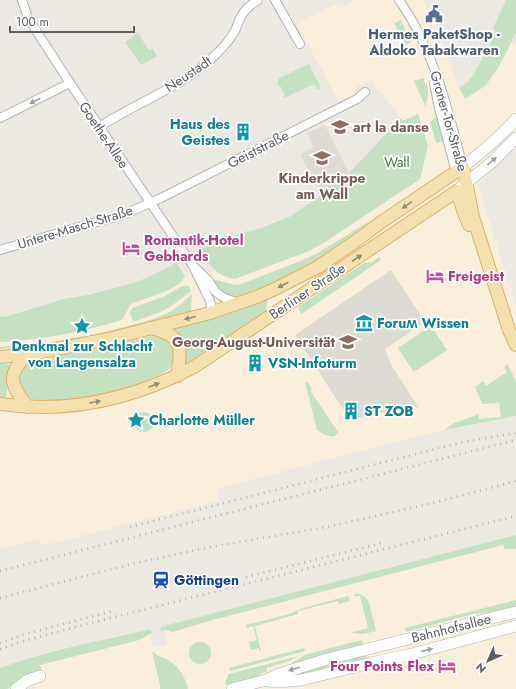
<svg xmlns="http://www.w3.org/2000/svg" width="516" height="689" font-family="Jost,sans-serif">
<rect width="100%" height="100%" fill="#ece9e3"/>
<!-- commercial -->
<g fill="#f9efdb">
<path d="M355 0H423L430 11 459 88 465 98 496 72 511 43 516 45V144L478 185 516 306V416L422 435 216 489 218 501 49 544H42L36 540 0 548V342L18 341 131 304 164 292 178 285 185 277 215 271 224 277 235 279 309 251 322 244 420 179 428 146 418 114 403 121 383 95 377 90 373 82 369 81 355 88V96L340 104 297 24 335 4 338 9Z"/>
<path d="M503 545 505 549H516V689H34L37 683 44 678 40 665 139 640 149 634 153 648 167 644 164 630H166L172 632 216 619Z"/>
</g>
<!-- education -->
<g fill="#dedad4">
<path d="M325 125 349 173 329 190 322 196 300 154 314 147 307 133Z"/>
<path d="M391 270 425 322 385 349 391 365 419 408 412 405 350 420 295 335Z"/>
</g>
<!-- green -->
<g fill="#c6e1c2">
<path d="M506 0H516V33L498 68 485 86 465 99 459 88 467 83 473 75 496 34 493 28Z"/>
<path d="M401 20 411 42 405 45 394 23Z"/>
<path d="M138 33 149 50 152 48 157 56 141 65 125 42Z"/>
<path d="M309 64 321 88 318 90 314 84 284 98 283 97 285 95 281 87 277 86 279 78Z"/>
<path d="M424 78 425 84H427C429 92 428 99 425 106L414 81Z"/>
<path d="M418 114 428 146 420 179 322 244 309 251 235 279C213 274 210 265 197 248L241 233 259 229 291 216 329 190 349 173 401 118 403 121Z"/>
<path d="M437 116 444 141 436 143 430 122Z"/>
<path d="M368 222 369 223 363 229 347 242 296 274 241 298C226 297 221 293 213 281L217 280 234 285 241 284 293 264 316 254Z"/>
<path d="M379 257 381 260 301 314 298 307 364 263 372 262Z"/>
<path d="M176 262 185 277 178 285 164 292 131 304 122 320C82 332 43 340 0 342V316L5 317 64 299 88 295 133 283 144 279 173 265Z"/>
<path d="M182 286H189L191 291 174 304 163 311 133 322 130 312 132 308 165 296Z"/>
<path d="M192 294 191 313 63 342 46 344 0 349V347C38 345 75 339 112 330 133 325 155 320 173 310 180 306 186 299 192 294Z"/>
<path d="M268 298 265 314 197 359 187 364H186L178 334 170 328Z"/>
<path d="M431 326 447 350 414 372 398 348Z"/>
<path d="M152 336 164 339 172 346 174 349 173 362 171 367 168 370 163 373 128 389 109 395 61 402 35 400 29 398 25 394 20 387 19 378 22 369 27 364 31 362Z"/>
<path d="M0 364H11L8 374 6 400 0 398Z"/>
<path d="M508 364 516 383V416L445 430 452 424 479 414V419L501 417 499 403 482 404 475 387 483 381 486 386 507 372 504 367Z"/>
<path d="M308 382 311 387V392L338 432C334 441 323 434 317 430L305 383Z"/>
<circle cx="144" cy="422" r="10"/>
<path d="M516 535V549H505L503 545 216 619 172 632 166 630 161 631 160 627Z"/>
<path d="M354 594C361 593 365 596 369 602L376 631 363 634 350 633 368 628 360 596 354 597Z"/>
<path d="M348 596 350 601 339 604 338 601 298 611V614L255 626 261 651H260L258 648 251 650 249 642 257 640 253 626 247 628 246 625 289 614 303 608Z"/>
<path d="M516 600V607L502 611 474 614 406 632 405 628Z"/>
<path d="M151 629 152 633 139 640 40 665 42 671 36 673 7 689H0V668C49 650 100 641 151 629Z"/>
<path d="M361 640 362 641 364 647 300 662 291 663 299 659 304 655Z"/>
<circle cx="200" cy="653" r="11"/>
<path d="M304 648 305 651 230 671 229 668Z"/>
<path d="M152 652H154C158 657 163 657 168 660 180 667 185 677 188 689H160V685Z"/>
<path d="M366 655V658L321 669 308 675 280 679 307 670Z"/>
<path d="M299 656 289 661 267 668V671L253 678 226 685 225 682 229 674Z"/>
</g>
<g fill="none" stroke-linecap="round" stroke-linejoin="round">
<!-- street casing -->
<g stroke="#b0b4b7" stroke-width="10">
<g id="street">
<path d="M22 0 28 18 70 83 193 266 208 280 215 291 221 296 227 299 239 303"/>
<path d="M275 0 300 44"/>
<path d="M399 0C434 49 448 110 463 167"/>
<path d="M434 83 439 108 456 172"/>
<path d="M0 118 70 83"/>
<path d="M99 127C135 104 180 87 211 59 220 51 229 41 235 31 237 27 238 21 241 17 244 9 251 5 258 0"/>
<path d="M0 250 125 214 161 198 357 99 365 92"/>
<path d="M195 270 210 301 211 306 210 313"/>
</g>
</g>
<!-- secondary casing -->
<g stroke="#afb3b6" stroke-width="12">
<g id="secondary">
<path d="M463 167C482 152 500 137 516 119"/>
<path d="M460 188 492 162 516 138"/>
<path d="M267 681 279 682 301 680 371 663 408 655 516 626"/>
<path d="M16 689 28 680 40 676"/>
<path d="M232 689 266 680 279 674 324 660 516 612"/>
</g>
</g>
<!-- primary casing -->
<g stroke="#e0b068" stroke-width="14">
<g id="primary">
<path d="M150 328C183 336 182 345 177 376"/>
<path d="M0 357 30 354 109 339 210 313 259 296 275 289 318 267 356 241 380 223 463 167 473 217 509 330 516 345"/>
<path d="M0 404C69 414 133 399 194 367L457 191 464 213 469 225"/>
<path d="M28 407C10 385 5 373 30 354"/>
</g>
</g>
<!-- street -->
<use href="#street" stroke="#fff" stroke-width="8"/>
<!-- secondary -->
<use href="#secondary" stroke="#fff" stroke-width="11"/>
<!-- primary -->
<use href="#primary" stroke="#f5e1af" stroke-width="12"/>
<!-- rail -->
<g stroke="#b1b2b2" stroke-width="2.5" stroke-dasharray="1 5" stroke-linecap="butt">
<path d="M130 527 463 442 516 433"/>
<path d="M0 571 516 440"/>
<path d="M246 577 382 543"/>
<path d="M0 598 140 562 221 545 321 528 429 504 516 481"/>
<path d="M0 643 22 635 113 611"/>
<path d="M0 649 24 641 83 625 516 516"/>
</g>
</g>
<!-- one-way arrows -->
<defs><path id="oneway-solid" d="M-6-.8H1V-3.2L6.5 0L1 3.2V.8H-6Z"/></defs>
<g fill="#9d9fa1">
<use href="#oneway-solid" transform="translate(35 101) rotate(153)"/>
<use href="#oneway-solid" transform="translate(492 161) rotate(-41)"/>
<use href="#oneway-solid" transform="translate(427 650) rotate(-15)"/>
<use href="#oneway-solid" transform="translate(294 669) rotate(163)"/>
</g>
<g fill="#918c7d">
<use href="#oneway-solid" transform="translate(407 205) rotate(146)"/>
<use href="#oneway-solid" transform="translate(357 258) rotate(-33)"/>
<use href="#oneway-solid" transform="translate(283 285) rotate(152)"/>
<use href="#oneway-solid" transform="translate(190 318) rotate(166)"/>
<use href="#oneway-solid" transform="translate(154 385) rotate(-21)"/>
<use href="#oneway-solid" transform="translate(95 402) rotate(-10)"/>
</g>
<!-- icons -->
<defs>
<g id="civic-bare" transform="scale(1.38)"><path d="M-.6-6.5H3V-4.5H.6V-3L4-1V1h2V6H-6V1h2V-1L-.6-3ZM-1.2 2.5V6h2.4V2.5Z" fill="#5c6f8a" stroke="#fff" stroke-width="2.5" paint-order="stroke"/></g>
<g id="university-bare" transform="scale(1.38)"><path d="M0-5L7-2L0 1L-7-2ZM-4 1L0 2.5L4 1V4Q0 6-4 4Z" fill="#8d6e63" stroke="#fff" stroke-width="2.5" paint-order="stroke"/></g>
<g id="building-bare" transform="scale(1.38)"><path d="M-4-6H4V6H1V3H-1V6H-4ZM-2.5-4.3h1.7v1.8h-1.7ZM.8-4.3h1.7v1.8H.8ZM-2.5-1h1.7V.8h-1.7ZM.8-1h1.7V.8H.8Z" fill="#0f9aa8" stroke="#fff" stroke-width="2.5" paint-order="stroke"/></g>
<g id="school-bare" transform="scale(1.38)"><path d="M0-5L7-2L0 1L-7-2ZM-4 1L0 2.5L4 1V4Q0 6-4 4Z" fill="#8d6e63" stroke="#fff" stroke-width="2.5" paint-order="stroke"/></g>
<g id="hotel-bare" transform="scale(1.38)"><path d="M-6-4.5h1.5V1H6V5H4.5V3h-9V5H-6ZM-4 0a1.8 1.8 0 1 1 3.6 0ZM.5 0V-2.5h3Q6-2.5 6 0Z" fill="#d1479c" stroke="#fff" stroke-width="2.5" paint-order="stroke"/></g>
<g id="museum-bare" transform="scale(1.38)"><path d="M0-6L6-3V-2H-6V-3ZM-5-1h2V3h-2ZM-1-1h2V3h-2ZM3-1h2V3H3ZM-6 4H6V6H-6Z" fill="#0f9aa8" stroke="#fff" stroke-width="2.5" paint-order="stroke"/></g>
<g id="sight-bare" transform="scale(1.38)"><path d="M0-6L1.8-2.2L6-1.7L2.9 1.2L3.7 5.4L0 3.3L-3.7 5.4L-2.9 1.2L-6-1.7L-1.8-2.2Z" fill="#0f9aa8" stroke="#fff" stroke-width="2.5" paint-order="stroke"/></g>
<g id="station-bare" transform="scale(1.38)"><path d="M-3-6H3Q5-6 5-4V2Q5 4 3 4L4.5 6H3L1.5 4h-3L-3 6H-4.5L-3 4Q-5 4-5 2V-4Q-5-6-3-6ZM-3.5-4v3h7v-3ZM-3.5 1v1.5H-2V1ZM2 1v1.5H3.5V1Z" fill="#1a4fb4" stroke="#fff" stroke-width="2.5" paint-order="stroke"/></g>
</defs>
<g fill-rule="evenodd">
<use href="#civic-bare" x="434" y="14"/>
<use href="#university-bare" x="340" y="127"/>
<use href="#building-bare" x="243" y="132"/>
<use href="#school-bare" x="322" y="158"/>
<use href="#hotel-bare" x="131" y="248"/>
<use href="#hotel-bare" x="435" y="276"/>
<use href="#museum-bare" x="364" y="323"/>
<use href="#sight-bare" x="82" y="326"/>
<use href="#university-bare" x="348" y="342"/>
<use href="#building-bare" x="255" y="363"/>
<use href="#building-bare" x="351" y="411"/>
<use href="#sight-bare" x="136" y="420"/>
<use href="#station-bare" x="161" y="580"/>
<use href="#hotel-bare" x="447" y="666"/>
</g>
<g text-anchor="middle" stroke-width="3.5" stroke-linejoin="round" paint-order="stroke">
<!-- service labels -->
<g font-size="14" font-weight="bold" fill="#4e5e75" stroke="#fff">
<text x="434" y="39">Hermes PaketShop -<tspan x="434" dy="16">Aldoko Tabakwaren</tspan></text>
</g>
<!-- street labels -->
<g font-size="14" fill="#5b5f62" stroke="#fff">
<text transform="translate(188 74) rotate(-34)" y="5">Neustadt</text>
<text transform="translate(449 121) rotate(74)" y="5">Groner-Tor-Straße</text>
<text transform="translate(104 135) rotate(56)" y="5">Goethe-Allee</text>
<text transform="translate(258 149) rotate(-27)" y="5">Geiststraße</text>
<text transform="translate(75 227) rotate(-17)" y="5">Untere-Masch-Straße</text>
<text transform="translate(307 291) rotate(-34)" y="5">Berliner Straße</text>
<text transform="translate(451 628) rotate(-14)" y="5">Bahnhofsallee</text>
</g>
<!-- culture labels -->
<g font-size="14" font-weight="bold" fill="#0d838f" stroke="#fff" text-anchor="start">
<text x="230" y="129" text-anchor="end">Haus des<tspan x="230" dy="16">Geistes</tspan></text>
<text x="377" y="328">Foruʍ Wissen</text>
<text x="82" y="351" text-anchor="middle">Denkmal zur Schlacht<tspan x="82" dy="16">von Langensalza</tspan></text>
<text x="268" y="368">VSN-Infoturm</text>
<text x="364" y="416">ST ZOB</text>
<text x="149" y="425">Charlotte Müller</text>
</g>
<!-- education labels -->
<g font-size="14" font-weight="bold" fill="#785e54" stroke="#fff" text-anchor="start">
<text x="353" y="132">art la danse</text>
<text x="322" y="183" text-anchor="middle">Kinderkrippe<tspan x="322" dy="16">am Wall</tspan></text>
<text x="335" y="347" text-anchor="end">Georg-August-Universität</text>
</g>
<!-- park labels -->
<g font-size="14" fill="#437d3e" stroke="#fff">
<text x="397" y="167">Wall</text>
</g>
<!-- hotel labels -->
<g font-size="14" font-weight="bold" fill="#b23c85" stroke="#fff" text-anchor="start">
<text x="144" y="245">Romantik-Hotel<tspan x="144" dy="16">Gebhards</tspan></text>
<text x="448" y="281">Freigeist</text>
<text x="434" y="671" text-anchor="end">Four Points Flex</text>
</g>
<!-- transit labels -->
<g font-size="14" font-weight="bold" fill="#164399" stroke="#fff" text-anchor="start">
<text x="174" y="585">Göttingen</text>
</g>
</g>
<!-- north arrow -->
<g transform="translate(488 661) rotate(225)" stroke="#ffffff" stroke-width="3" paint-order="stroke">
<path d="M0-3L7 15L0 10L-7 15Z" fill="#5b5f62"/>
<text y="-6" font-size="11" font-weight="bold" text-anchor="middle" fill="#5b5f62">N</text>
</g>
<!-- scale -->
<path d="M10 26v6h124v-6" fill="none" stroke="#5b5f62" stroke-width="2"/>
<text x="16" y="26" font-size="12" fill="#5b5f62" stroke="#ffffff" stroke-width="3" paint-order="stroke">100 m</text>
</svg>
